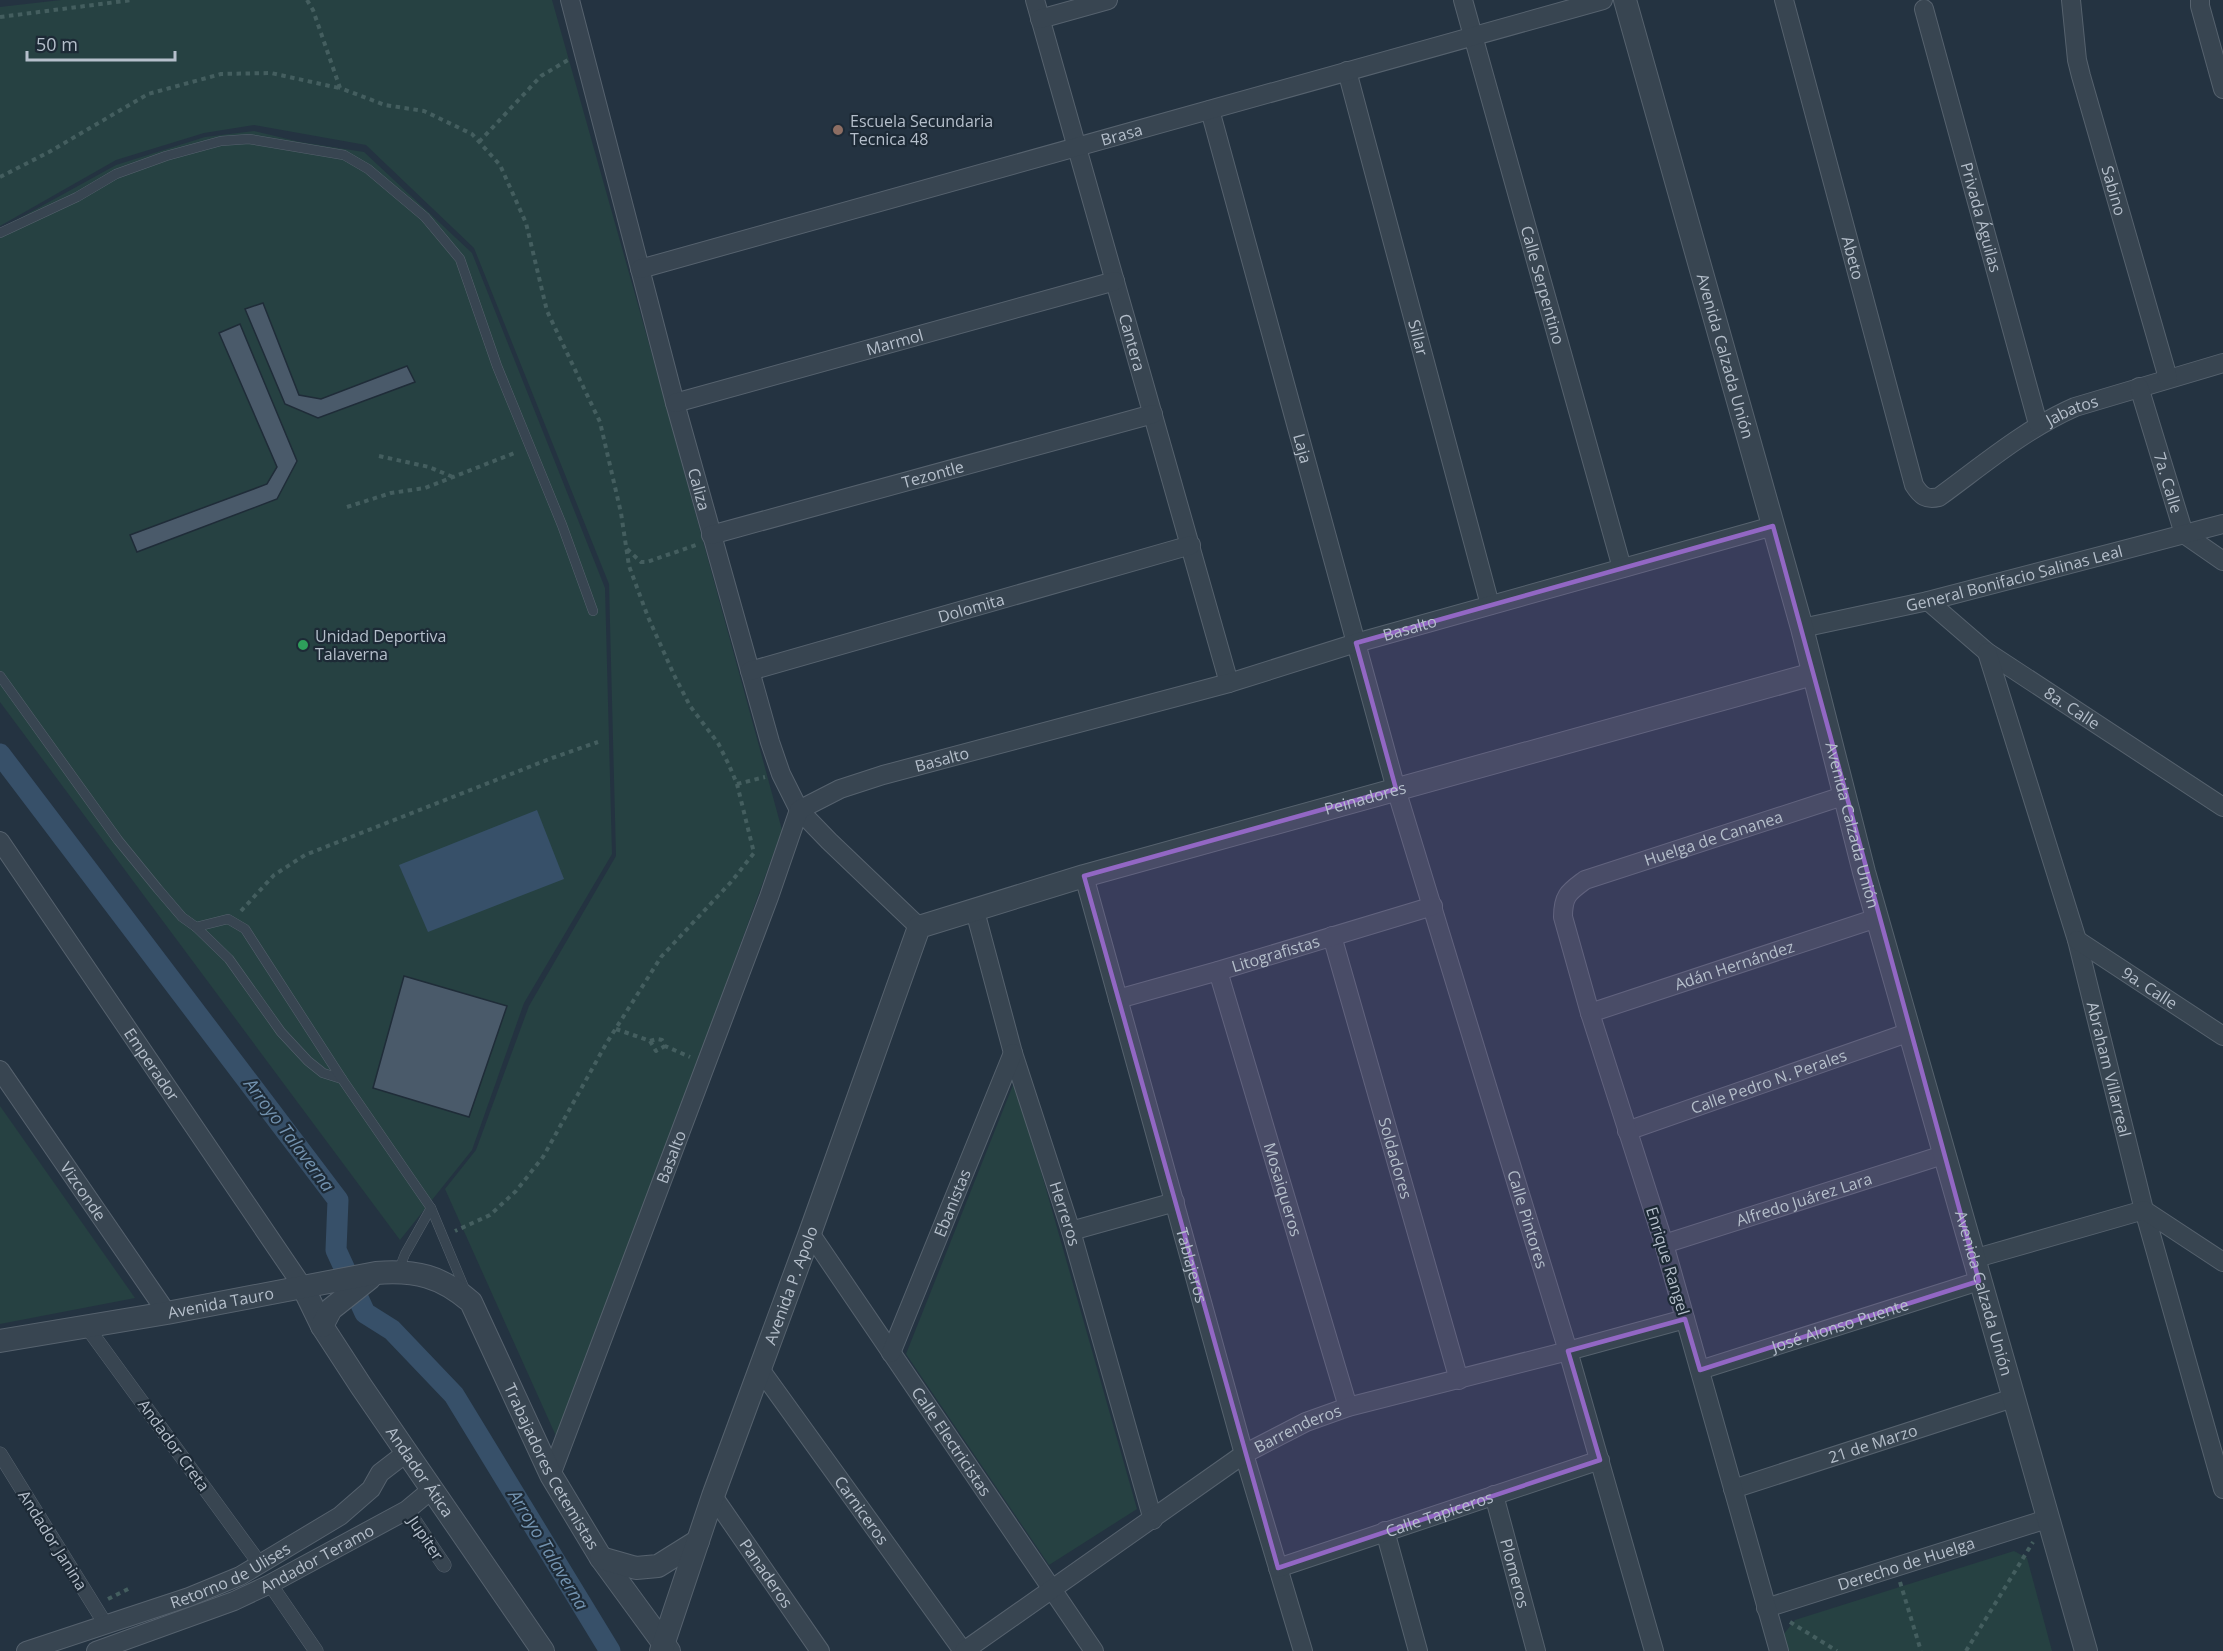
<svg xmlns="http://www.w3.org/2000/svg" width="2223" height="1651" font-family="'Open Sans',sans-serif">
<rect width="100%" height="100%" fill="#243341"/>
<!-- green -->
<g fill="#264142">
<path d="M61 0H552L653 358 782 830 671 1135 556 1436 445 1189 476 1150 529 1006 616 856 609 584 474 248 366 145 254 125 204 133 116 160 0 226V7Z"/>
<path d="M254 131 300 142 364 152 472 253 605 588 612 854 524 1003 472 1150 400 1240 0 702V229L116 165 205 137Z"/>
<path d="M1015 1080 1137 1509 1049 1565 906 1354Z"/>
<path d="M0 1106 135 1298 0 1324Z"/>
<path d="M2014 1551 2027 1558 2052 1651H1788L1783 1635 1795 1620Z"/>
</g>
<!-- water -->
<path fill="#375069" d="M537 810 564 879 428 932 399 865Z"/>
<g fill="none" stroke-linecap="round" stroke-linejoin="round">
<!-- canal -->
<path stroke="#375069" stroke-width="21" d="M0 754 338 1200 336 1250 365 1313 392 1330 454 1395 610 1651"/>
</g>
<!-- building -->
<g fill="#4a5a6a" stroke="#1f2c38" stroke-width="1.5">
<path d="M263 303 299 395 321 399 407 366 415 382 318 418 285 404 245 309Z"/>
<path d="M240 324 297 461 277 499 137 552 130 535 267 484 277 467 219 333Z"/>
<path d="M404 976 507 1006 469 1117 373 1088Z"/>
</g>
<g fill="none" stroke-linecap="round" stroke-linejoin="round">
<!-- service casing -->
<g stroke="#56626e" stroke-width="10">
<g id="service">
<path d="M0 233 77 197 116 174 166 156 221 141 249 139 344 155 368 169 425 217 460 259 497 366 562 525 593 611"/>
<path d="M0 676 118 840 158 889 182 917 196 927 229 959 281 1032 308 1061 323 1073 342 1079"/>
<path d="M196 927 228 919 245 929 342 1079 431 1208 466 1292"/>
<path d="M398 1272 405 1254 431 1208"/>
</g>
</g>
<!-- pedestrian casing -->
<g stroke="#56626e" stroke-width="15">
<g id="pedestrian">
<path d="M87 1327 260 1564"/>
<path d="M0 1454 106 1625"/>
<path d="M407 1510 444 1565"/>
<path d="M270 1584 316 1651"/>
</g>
</g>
<!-- minor casing -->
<g stroke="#56626e" stroke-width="20">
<g id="minor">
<path id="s1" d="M570 0 675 403 770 742 781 774 799 810 829 841 919 927"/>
<path id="s2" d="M1035 0 1229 683"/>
<path id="s3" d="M1463 0 1622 568"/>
<path id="s4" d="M1784 0 1914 485C1921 496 1926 500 1939 497 1983 465 2025 429 2075 407L2223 363"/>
<path id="s5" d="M2071 0 2077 60 2081 76 2168 378"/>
<path d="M2200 0V6L2223 89"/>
<path id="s6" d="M1924 9 2038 424"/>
<path d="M1040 19 1108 0"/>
<path id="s7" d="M1347 71 1490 605"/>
<path id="s8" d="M1210 110 1396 789 1568 1351 1654 1651"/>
<path id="s9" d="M640 269 1603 0"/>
<path id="s10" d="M2139 387 2184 534 2223 561"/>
<path id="s11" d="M675 403 1115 281"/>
<path id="s12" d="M711 535 1153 414"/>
<path id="s13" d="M1928 601 1987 652 2223 807"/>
<path id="s14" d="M1802 628 1928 601 2223 524"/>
<path id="s15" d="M1987 652 2077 940 2144 1210 2223 1489"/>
<path id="s16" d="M750 671 1191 545"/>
<path id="s17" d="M0 841 303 1287"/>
<path id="s18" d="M1084 876 1244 1454 1303 1651"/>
<path id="s19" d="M975 911 1013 1053 1071 1231 1153 1520"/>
<path id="s20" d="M1332 936 1459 1380"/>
<path id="s21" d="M2077 940 2223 1036"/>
<path id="s22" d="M1218 971 1348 1407"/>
<path id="s23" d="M1118 999 1218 971 1433 906"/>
<path id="s24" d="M1590 1013 1877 918"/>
<path id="s25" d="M0 1070 167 1313"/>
<path id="s26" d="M1627 1131 1910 1032"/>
<path d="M1071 1231 1175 1202"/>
<path id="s27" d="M810 1233 1094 1651"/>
<path id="s28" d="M1664 1244 1943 1155"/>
<path d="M1973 1259 2144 1210 2223 1262"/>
<path id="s29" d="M891 1353 1013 1053"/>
<path id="s30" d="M760 1369 963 1651"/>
<path id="s31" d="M1700 1370 1979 1281"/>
<path id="s32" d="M551 1475 769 897 799 810 840 789 883 775 1229 683 1356 643 1773 526"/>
<path id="s33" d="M1733 1489 2013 1398"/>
<path id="s34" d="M1494 1495 1536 1651"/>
<path id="s35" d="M713 1496 820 1651"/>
<path d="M1385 1531 1418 1651"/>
<path id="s36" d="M1278 1568 1600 1460"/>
<path id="s37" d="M1766 1608 2047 1519"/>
<path id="s38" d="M26 1651 189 1597 240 1576 340 1516 371 1489 380 1473 406 1453"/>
<path id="s39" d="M96 1651 234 1601 270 1584 407 1510 431 1490"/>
<path id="s40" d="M964 1651 1244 1454 1306 1422 1348 1407 1568 1351 1685 1319"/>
<path id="s41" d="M1779 1651 1664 1244 1590 1013 1563 917C1563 895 1569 892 1585 880L1843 796"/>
</g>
</g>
<!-- tertiary casing -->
<g stroke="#56626e" stroke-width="24">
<g id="tertiary">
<path id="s42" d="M1625 0 1802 628 1864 872 2086 1651"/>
<path id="s43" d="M303 1287 322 1326 361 1386 543 1651"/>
<path d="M322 1326 331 1309 370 1278"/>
<path id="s44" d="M0 1341 167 1313 376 1273C416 1270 441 1276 471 1302L551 1475 601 1558 669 1651"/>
<path d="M601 1558 636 1568 658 1566 698 1541"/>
<path id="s45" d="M661 1651 713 1496 810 1233 919 927 1084 876 1813 674"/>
</g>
</g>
<!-- path -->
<g stroke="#445e5f" stroke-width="4" stroke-dasharray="4.5 4.5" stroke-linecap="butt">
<path d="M307 0 313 10 340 88 385 105 424 111 472 134 500 165 526 223 547 311 600 422 621 513 629 566 648 617 675 677 690 706 718 743 729 765 737 784 754 853 731 882 661 957 606 1044 543 1157 516 1191 490 1215 455 1231"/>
<path d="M0 17 132 0"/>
<path d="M479 142 541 76 568 60"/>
<path d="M0 177 49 152 148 94 221 74 271 73 339 88"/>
<path d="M379 456 429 467 453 477"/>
<path d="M347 507 391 493 425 488 517 452"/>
<path d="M627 549 641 562H647L696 545"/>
<path d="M737 784 765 777"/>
<path d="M241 911 274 875 305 855 552 758 598 742"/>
<path d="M616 1029 650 1041 657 1039 662 1040 665 1046 690 1057"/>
<path d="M650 1041 656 1051 665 1046"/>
<path d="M1900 1582 1921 1651"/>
<path d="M108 1599 132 1587"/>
<path d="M1790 1622 1837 1651"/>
<path d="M1966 1651 2033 1542"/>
</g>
<!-- service -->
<use href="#service" stroke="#384551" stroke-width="9"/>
<!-- pedestrian -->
<use href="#pedestrian" stroke="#384551" stroke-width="14"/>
<!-- minor -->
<use href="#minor" stroke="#384551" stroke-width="18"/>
<!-- tertiary -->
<use href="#tertiary" stroke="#384551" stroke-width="22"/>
</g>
<!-- marked area -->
<path fill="#9267c4" fill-opacity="0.2" stroke="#9267c4" stroke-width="4.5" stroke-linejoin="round" d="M1773 526 1979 1281 1700 1370 1685 1319 1568 1351 1600 1460 1278 1568 1084 876 1396 789 1356 643Z"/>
<!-- markers -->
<circle fill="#8d6e63" stroke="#1d2a36" stroke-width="2" cx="838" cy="130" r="6"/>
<circle fill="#2e9e5b" stroke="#1d2a36" stroke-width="2" cx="303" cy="645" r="6"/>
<g text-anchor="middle" stroke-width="4.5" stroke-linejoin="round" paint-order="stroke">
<!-- poi labels -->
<g font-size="16" fill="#b5bfcb" stroke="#1d2a36" text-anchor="start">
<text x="850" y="127">Escuela Secundaria<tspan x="850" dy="18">Tecnica 48</tspan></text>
<text x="315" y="642">Unidad Deportiva<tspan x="315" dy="18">Talaverna</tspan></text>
</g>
<!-- street labels -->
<g font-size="16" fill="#b5bfcb" stroke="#1d2a36">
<text dy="6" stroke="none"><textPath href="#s9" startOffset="500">Brasa</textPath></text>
<text dy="6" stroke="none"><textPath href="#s5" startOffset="196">Sabino</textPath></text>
<text dy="6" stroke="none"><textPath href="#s6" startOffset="216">Privada Águilas</textPath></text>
<text dy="6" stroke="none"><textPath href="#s4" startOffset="267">Abeto</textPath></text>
<text dy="6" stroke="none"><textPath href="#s3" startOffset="296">Calle Serpentino</textPath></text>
<text dy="6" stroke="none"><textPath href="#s7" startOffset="276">Sillar</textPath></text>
<text dy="6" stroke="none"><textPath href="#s2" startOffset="356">Cantera</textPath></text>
<text dy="6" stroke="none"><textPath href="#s11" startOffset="228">Marmol</textPath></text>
<text dy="6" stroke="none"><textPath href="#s42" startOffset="370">Avenida Calzada Unión</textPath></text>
<text dy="6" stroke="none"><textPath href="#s4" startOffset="692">Jabatos</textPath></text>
<text dy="6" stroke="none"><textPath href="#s8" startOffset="351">Laja</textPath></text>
<text dy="6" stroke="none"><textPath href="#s12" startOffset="230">Tezontle</textPath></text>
<text dy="6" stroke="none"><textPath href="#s10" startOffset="100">7a. Calle</textPath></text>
<text dy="6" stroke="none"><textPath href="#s1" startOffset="506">Caliza</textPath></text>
<text dy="6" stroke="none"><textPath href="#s14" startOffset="218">General Bonifacio Salinas Leal</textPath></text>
<text dy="6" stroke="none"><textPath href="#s16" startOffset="230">Dolomita</textPath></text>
<text dy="6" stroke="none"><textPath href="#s32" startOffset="1348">Basalto</textPath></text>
<text dy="6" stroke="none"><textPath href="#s13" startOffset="180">8a. Calle</textPath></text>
<text dy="6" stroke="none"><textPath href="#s32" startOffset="862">Basalto</textPath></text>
<text dy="6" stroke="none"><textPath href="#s45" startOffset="1233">Peinadores</textPath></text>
<text dy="6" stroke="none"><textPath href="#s42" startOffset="856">Avenida Calzada Unión</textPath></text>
<text dy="6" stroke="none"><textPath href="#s41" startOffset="946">Huelga de Cananea</textPath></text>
<text dy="6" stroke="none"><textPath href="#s23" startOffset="164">Litografistas</textPath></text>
<text dy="6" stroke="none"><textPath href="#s24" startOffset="152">Adán Hernández</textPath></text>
<text dy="6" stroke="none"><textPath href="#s21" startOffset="87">9a. Calle</textPath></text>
<text dy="6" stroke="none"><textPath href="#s17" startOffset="270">Emperador</textPath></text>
<text dy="6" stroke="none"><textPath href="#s15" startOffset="435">Abraham Villarreal</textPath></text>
<text dy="6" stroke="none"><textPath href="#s26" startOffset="150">Calle Pedro N. Perales</textPath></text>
<text dy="6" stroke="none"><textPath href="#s32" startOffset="340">Basalto</textPath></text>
<text dy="6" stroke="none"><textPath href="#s20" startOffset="231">Soldadores</textPath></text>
<text dy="6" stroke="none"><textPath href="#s22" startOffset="228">Mosaiqueros</textPath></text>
<text dy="6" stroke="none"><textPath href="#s25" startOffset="147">Vizconde</textPath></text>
<text dy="6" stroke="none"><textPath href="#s28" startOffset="147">Alfredo Juárez Lara</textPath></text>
<text dy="6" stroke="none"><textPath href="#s29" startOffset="162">Ebanistas</textPath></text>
<text dy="6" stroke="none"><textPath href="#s19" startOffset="316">Herreros</textPath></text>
<text dy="6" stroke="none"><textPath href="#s8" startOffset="1154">Calle Pintores</textPath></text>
<text transform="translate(1668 1261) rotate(73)" y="6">Enrique Rangel</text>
<text dy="6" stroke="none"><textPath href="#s18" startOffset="404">Tablajeros</textPath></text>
<text dy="6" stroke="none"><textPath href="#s45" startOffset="388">Avenida P. Apolo</textPath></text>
<text dy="6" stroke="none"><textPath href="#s42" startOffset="1342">Avenida Calzada Unión</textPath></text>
<text dy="6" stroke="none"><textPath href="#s44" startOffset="224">Avenida Tauro</textPath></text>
<text dy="6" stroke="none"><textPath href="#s31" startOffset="147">José Alonso Puente</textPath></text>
<text dy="6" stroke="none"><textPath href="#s40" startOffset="402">Barrenderos</textPath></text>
<text dy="6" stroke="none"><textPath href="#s27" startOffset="252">Calle Electricistas</textPath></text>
<text dy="6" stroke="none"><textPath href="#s33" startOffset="147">21 de Marzo</textPath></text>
<text transform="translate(174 1445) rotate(54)" y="6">Andador Creta</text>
<text dy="6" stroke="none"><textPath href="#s44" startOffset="668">Trabajadores Cetemistas</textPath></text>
<text dy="6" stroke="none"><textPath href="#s43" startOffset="219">Andador Ática</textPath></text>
<text dy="6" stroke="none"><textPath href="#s30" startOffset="174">Carniceros</textPath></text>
<text dy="6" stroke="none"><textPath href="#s36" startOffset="170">Calle Tapiceros</textPath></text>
<text transform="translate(426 1538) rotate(56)" y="6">Jupiter</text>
<text transform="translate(53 1540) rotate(58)" y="6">Andador Janina</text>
<text dy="6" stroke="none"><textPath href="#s39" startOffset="240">Andador Teramo</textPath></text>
<text dy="6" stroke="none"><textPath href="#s37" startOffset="147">Derecho de Huelga</textPath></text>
<text dy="6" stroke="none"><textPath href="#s34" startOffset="81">Plomeros</textPath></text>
<text dy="6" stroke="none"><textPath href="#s38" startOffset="218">Retorno de Ulises</textPath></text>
<text dy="6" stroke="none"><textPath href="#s35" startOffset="94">Panaderos</textPath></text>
</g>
<!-- water labels -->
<g font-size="18" font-style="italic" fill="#7393b0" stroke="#1d2a36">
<text transform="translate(289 1135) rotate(53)" y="6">Arroyo Talaverna</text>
<text transform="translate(548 1550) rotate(59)" y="6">Arroyo Talaverna</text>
</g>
</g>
<!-- scale -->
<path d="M27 51v9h148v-9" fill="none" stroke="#b5bfcb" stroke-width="3"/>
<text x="36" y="51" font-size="18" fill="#b5bfcb" stroke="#1d2a36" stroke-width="4.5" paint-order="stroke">50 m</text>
</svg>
